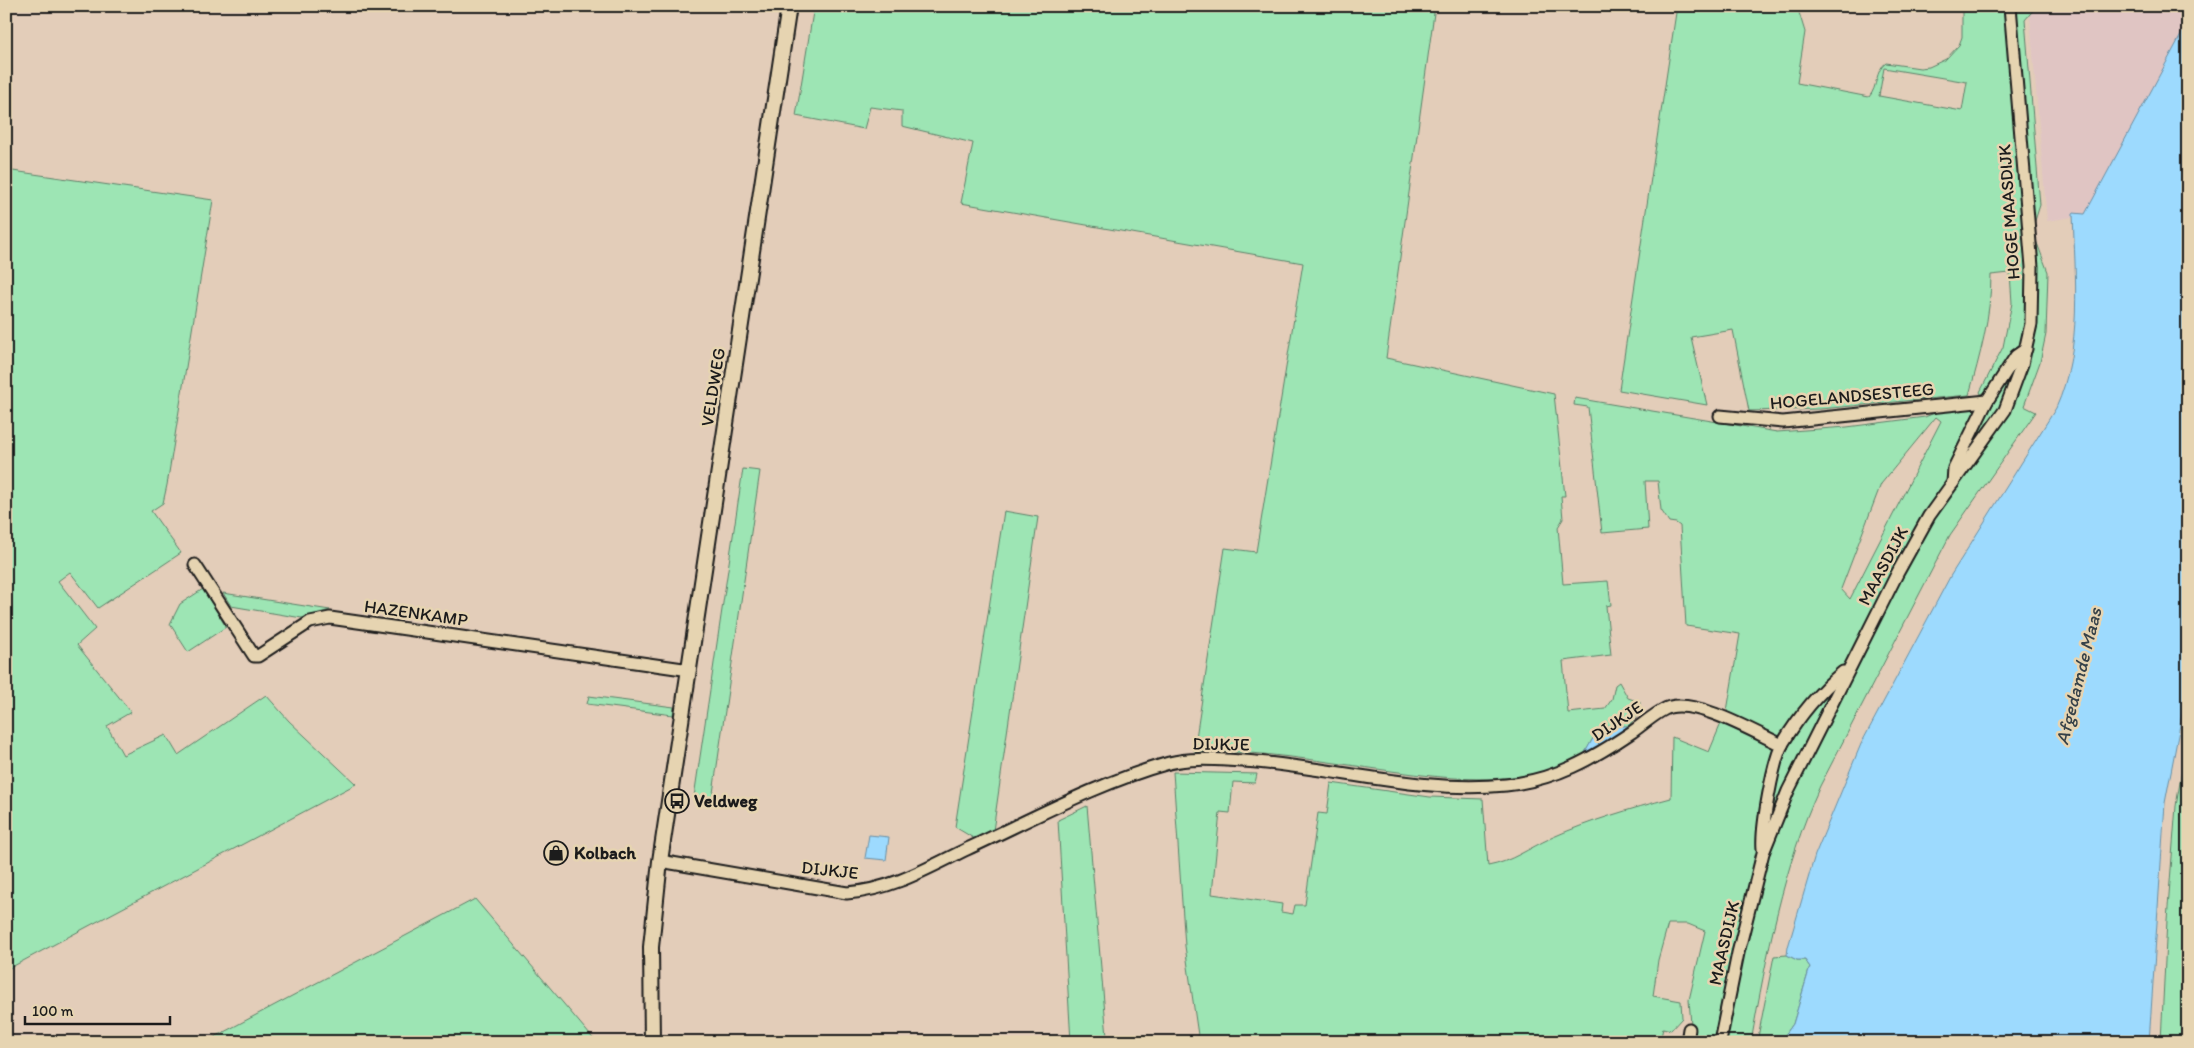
<svg xmlns="http://www.w3.org/2000/svg" width="2194" height="1048" font-family="Itim,sans-serif">
<rect width="100%" height="100%" fill="#e3cdb9"/>
<filter id="ink" filterUnits="userSpaceOnUse"><feTurbulence type="fractalNoise" baseFrequency=".02" numOctaves="2"/><feDisplacementMap in="SourceGraphic" scale="10" xChannelSelector="R" yChannelSelector="G"/><feConvolveMatrix kernelMatrix="1 2 1 2 8 2 1 2 1" color-interpolation-filters="sRGB"/></filter>
<g filter="url(#ink)">
<!-- built -->
<path fill="#e0c5c3" d="M2029 6H2188V30L2085 215 2047 221Z"/>
<!-- green -->
<g fill="#9de5b4" stroke="#5c8068" fill-rule="evenodd">
<path d="M814 6H1435L1386 358 1554 394 1565 496H1561L1563 519 1558 527 1563 584 1608 581 1611 605 1606 606 1611 655 1563 661 1568 713 1605 709 1612 699 1615 685 1619 682 1628 698 1640 702 1639 714 1628 726H1617L1596 733 1582 758C1520 787 1457 780 1391 771 1326 762 1260 750 1194 751L1225 548 1256 552 1303 263 961 203 973 143 902 126V111L870 107 864 129 796 116Z"/>
<path d="M1677 6H1797L1805 32 1797 83 1869 97C1878 87 1875 70 1886 63L1920 68 1929 67 1946 59 1959 45 1962 37V6H2006L2028 277 2027 317 2023 343 1991 390 1981 394 1980 392 2003 347 2012 303 2010 273 1991 275C1991 317 1980 355 1969 395L1820 409 1749 411 1733 330 1691 337 1707 405 1619 390ZM1884 68 1967 82 1962 111 1879 96Z"/>
<path d="M2014 6 2035 8 2025 20 2040 205 2032 230 2048 272 2046 334 2040 362 2024 406 2036 412 1950 535 1820 786C1783 867 1767 954 1751 1042H1724L1759 883 1792 793 1821 731 1933 518 1993 435 2031 344Z"/>
<path d="M6 170 213 200 167 485 163 503 151 511 181 553 98 608 70 572 58 581 95 629 77 645 131 712 107 726 123 755 166 735 178 755 266 695 289 721 356 784 6 970Z"/>
<path d="M2018 359 2002 408 1957 472 1993 397Z"/>
<path d="M1575 398 1777 432 1847 427 1925 417 1944 409 1982 405 1948 482 1895 571 1845 663 1828 679 1781 736 1772 737 1726 717 1740 634 1686 626 1680 526 1676 523 1669 522 1661 510 1658 481H1645L1648 529 1602 533 1588 407 1574 405ZM1936 417 1941 421 1850 599 1841 589 1881 484Z"/>
<path d="M743 469 760 471 712 800 694 797Z"/>
<path d="M1004 511 1038 517 993 831 975 839 955 827Z"/>
<path d="M203 589 226 627 188 652 170 624 180 604Z"/>
<path d="M223 593 330 610 302 618 231 606Z"/>
<path d="M1838 680 1766 833C1770 807 1775 770 1787 747 1800 722 1819 701 1838 680Z"/>
<path d="M589 696 674 707 673 715 587 704Z"/>
<path d="M1722 721 1770 743 1775 753 1759 851 1750 880 1717 1042H1690L1694 1024H1691L1689 1000 1705 931 1688 924H1668L1658 960 1653 996 1681 1001 1682 1018 1671 1030 1663 1028 1660 1042H1199L1185 946 1173 772 1257 774 1255 783 1233 782 1230 813 1220 812 1212 894 1282 904 1281 912 1293 914 1295 905H1305L1318 813 1327 814 1331 783 1430 797 1483 799 1488 866C1511 862 1529 848 1551 838 1589 821 1630 809 1671 798L1672 737 1709 752Z"/>
<path d="M2188 735V1042H2161L2167 920 2176 806Z"/>
<path d="M1087 806 1107 1037V1042H1071L1058 820Z"/>
<path d="M475 899 596 1042H205Z"/>
<path d="M1787 955 1797 960H1805L1810 967 1793 1024 1780 1042H1757L1774 956Z"/>
</g>
<!-- water -->
<g fill="#9ddafe" stroke="#698ea4">
<path d="M2188 22V683L2165 803 2149 1042H1780L1793 1024 1810 967 1805 960H1797L1787 955 1788 947 1815 855 1861 744 1951 575 2056 408C2083 348 2075 277 2073 213L2085 214Z"/>
<path d="M1609 726H1628L1609 741 1582 758 1596 733Z"/>
<path d="M869 835 889 837 886 860 865 858Z"/>
</g>
<g fill="none" stroke-linecap="round" stroke-linejoin="round">
<!-- minor casing -->
<g stroke="#1c1c1c" stroke-width="15">
<g id="minor">
<path d="M1720 416 1783 422 1987 401"/>
<path d="M1953 483 1954 468 1987 401 2016 356 2026 349"/>
<path d="M195 565 254 656H258L310 622 330 618 690 670"/>
<path d="M1763 849C1761 829 1773 760 1783 743 1798 718 1820 691 1843 672"/>
<path d="M660 861 847 893C891 890 928 868 967 849 1032 819 1100 782 1169 763 1193 757 1219 760 1243 761 1331 766 1417 794 1506 785 1555 780 1592 759 1632 732 1641 726 1660 709 1670 707 1699 700 1754 732 1782 745"/>
<path d="M1687 1042 1689 1029"/>
<path d="M1720 1042 1738 953 1763 853 1788 791 1898 572 1929 516 2005 410 2022 364 2031 324 2032 267 2010 6"/>
</g>
</g>
<!-- tertiary casing -->
<g stroke="#1c1c1c" stroke-width="18">
<path id="tertiary" d="M652 1042 651 947 660 861 789 6"/>
</g>
<!-- minor -->
<use href="#minor" stroke="#e6d4b1" stroke-width="11"/>
<!-- tertiary -->
<use href="#tertiary" stroke="#e6d4b1" stroke-width="14"/>
</g>
</g>
<!-- icons -->
<defs>
<g id="bus-ring" transform="scale(1.25)"><circle r="9.5" fill="#e6d4b1" stroke="#1c1c1c" stroke-width="1.5"/><path d="M-5-6H5V4H4V6H2V4H-2V6H-4V4H-5ZM-3.5-4V0h7V-4ZM-3.5 1.2v1.5H-2V1.2ZM2 1.2v1.5H3.5V1.2Z" fill="#1c1c1c"/></g>
<g id="shop-ring" transform="scale(1.25)"><circle r="9.5" fill="#e6d4b1" stroke="#1c1c1c" stroke-width="1.5"/><path d="M-5-2.5h2.3a2.7 3.5 0 0 1 5.4 0H5L5.5 6h-11ZM-1.5-2.5h3a1.5 2.3 0 0 0-3 0Z" fill="#1c1c1c"/></g>
</defs>
<g fill-rule="evenodd">
<use href="#bus-ring" x="677" y="801"/>
<use href="#shop-ring" x="556" y="853"/>
</g>
<g text-anchor="middle" stroke-width="5" stroke-linejoin="round" paint-order="stroke">
<!-- street labels -->
<g font-size="18" fill="#1c1c1c" stroke="#e6d4b1">
<text transform="translate(2009 212) rotate(-94)" y="6">HOGE MAASDIJK</text>
<text transform="translate(713 387) rotate(-81)" y="6">VELDWEG</text>
<text transform="translate(1852 396) rotate(-5)" y="6">HOGELANDSESTEEG</text>
<text transform="translate(1883 566) rotate(-62)" y="6">MAASDIJK</text>
<text transform="translate(416 613) rotate(8)" y="6">HAZENKAMP</text>
<text transform="translate(1617 721) rotate(-34)" y="6">DIJKJE</text>
<text transform="translate(1221 744) rotate(1)" y="6">DIJKJE</text>
<text transform="translate(830 870) rotate(6)" y="6">DIJKJE</text>
<text transform="translate(1724 943) rotate(-77)" y="6">MAASDIJK</text>
</g>
<!-- poi labels -->
<g font-size="18" font-weight="bold" fill="#1c1c1c" stroke="#e6d4b1" text-anchor="start">
<text x="694" y="807">Veldweg</text>
<text x="574" y="859">Kolbach</text>
</g>
<!-- water labels -->
<g font-size="19" font-style="italic" fill="#364249" stroke="#e6d4b1">
<text transform="translate(2078 676) rotate(-76)" y="7">Afgedamde Maas</text>
</g>
</g>
<!-- margin -->
<rect width="2194" height="1048" fill="none" stroke="#e6d4b1" stroke-width="25"/>
<rect x="12" y="12" width="2169" height="1023" fill="none" stroke="#1c1c1c" stroke-width="2" filter="url(#ink)"/>
<!-- scale -->
<path d="M25 1016v8h145v-8" fill="none" stroke="#1c1c1c" stroke-width="2.5"/>
<text x="32" y="1016" font-size="15" fill="#1c1c1c" stroke="#e6d4b1" stroke-width="4" paint-order="stroke">100 m</text>
</svg>
